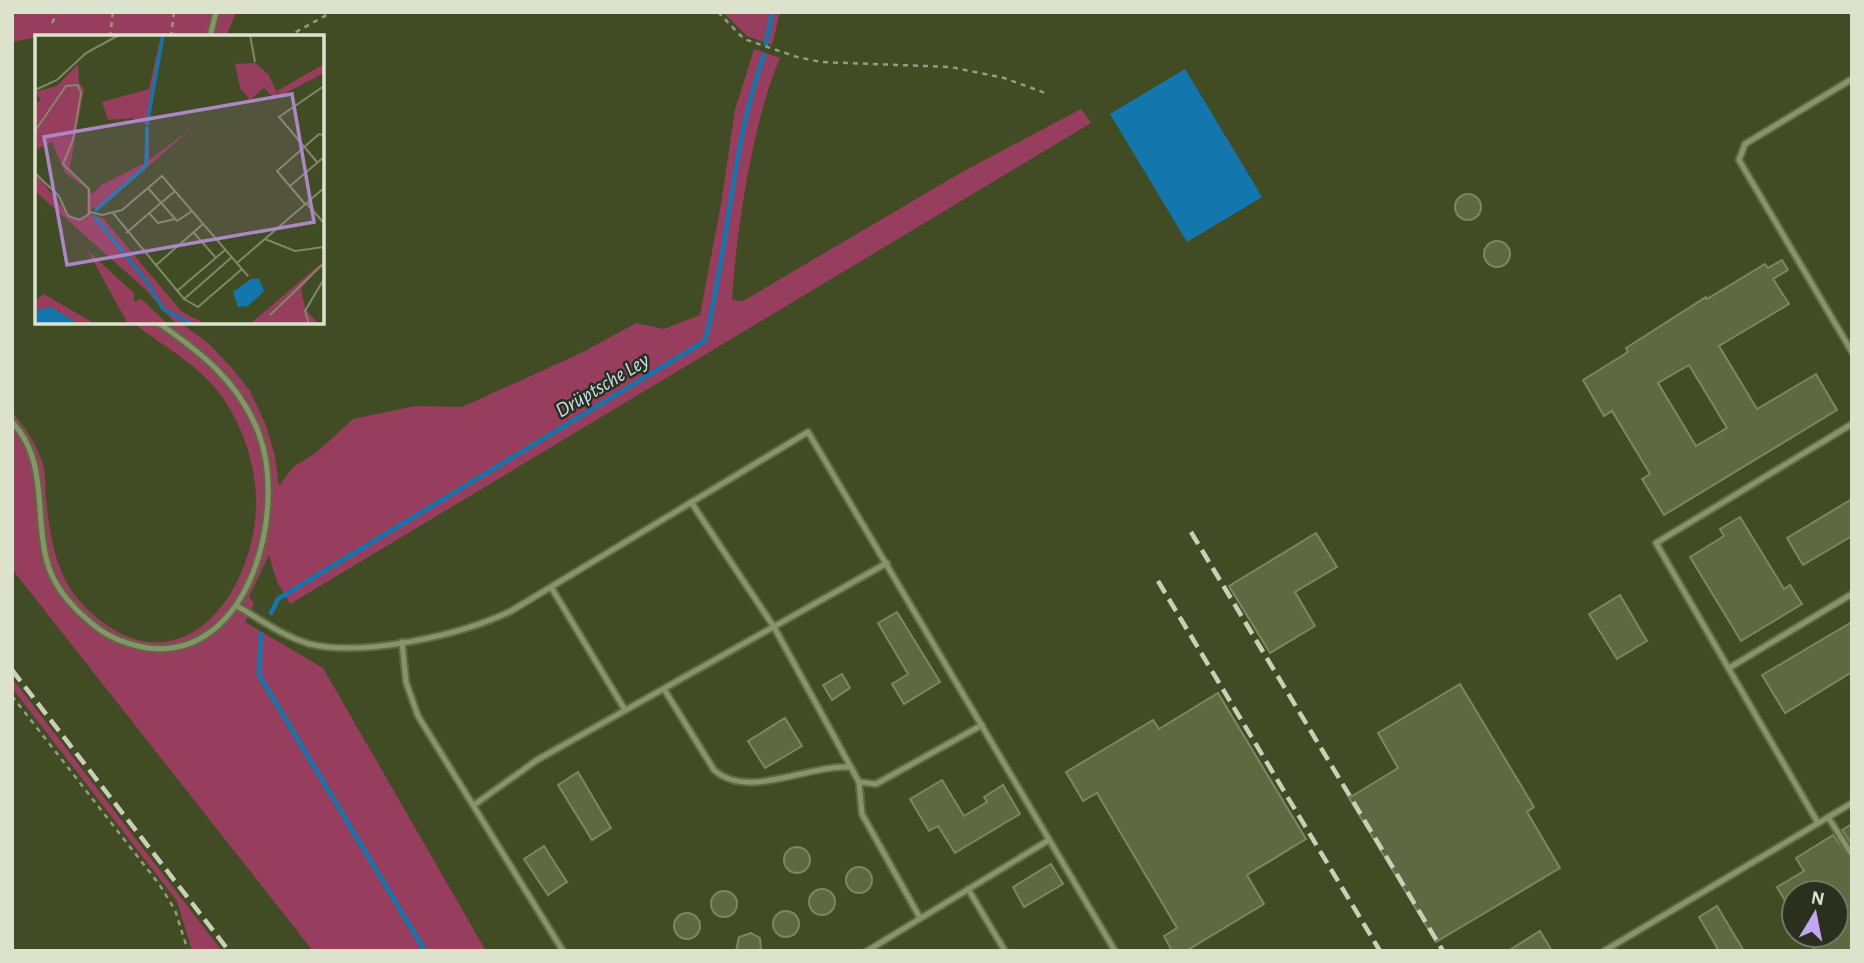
<svg xmlns="http://www.w3.org/2000/svg" width="1864" height="963" font-family="'Alegreya Sans',sans-serif">
<rect width="100%" height="100%" fill="#424c24"/>
<!-- green -->
<g fill="#973d5d">
<path d="M12 12H236L226 37 47 35 12 42Z"/>
<path d="M723 12H780L772 45 747 36Z"/>
<path d="M754 49 780 58C753 121 736 231 732 300L743 301 962 172 1081 109 1091 123 290 604 277 582 269 555 249 597 254 604 245 622 323 668 486 951H313L12 569V412C25 427 35 442 42 461 46 472 45 486 46 498 50 539 56 579 87 609 171 689 244 611 255 521 260 481 248 438 227 404 203 366 166 349 132 322H179L208 343 231 367 250 391 266 425 275 456 279 486 293 467 317 452 353 419 415 406 462 407 581 353 636 323 664 329 700 315 721 204 735 110Z"/>
<path d="M12 678 222 951H192L177 901 12 688Z"/>
</g>
<!-- water -->
<path fill="#1377ae" d="M1185 69 1262 197 1187 242 1110 114Z"/>
<g fill="none" stroke-linecap="round" stroke-linejoin="round">
<!-- stream -->
<g stroke="#1377ae" stroke-width="4.5">
<path d="M766 44 772 12"/>
<path d="M271 613 278 599 705 341C729 247 731 147 764 55"/>
<path d="M261 634 259 675 425 951"/>
</g>
</g>
<!-- building -->
<g fill="#5f6941" stroke="#7b875d" stroke-width="2" fill-rule="evenodd">
<circle cx="1468" cy="207" r="13"/>
<circle cx="1497" cy="254" r="13"/>
<path d="M1782 260 1788 270 1773 279 1789 304 1719 346 1757 409 1816 374 1837 410 1664 515 1642 479 1650 474 1612 411 1604 416 1583 380 1628 352 1626 348 1706 297 1707 299 1765 264 1768 268ZM1689 365 1727 428 1696 446 1658 383Z"/>
<path d="M1852 499V536L1803 565 1787 538Z"/>
<path d="M1740 517 1784 589 1790 585 1802 604 1741 641 1690 557 1724 536 1720 529Z"/>
<path d="M1316 533 1337 567 1295 592 1315 626 1270 653 1229 586Z"/>
<path d="M1620 595 1647 641 1617 659 1589 614Z"/>
<path d="M897 612 940 682 904 704 892 684 908 674 878 623Z"/>
<path d="M1852 622V672L1785 713 1762 675Z"/>
<path d="M842 674 850 688 832 700 823 685Z"/>
<path d="M1460 684 1534 807 1527 812 1560 868 1436 942 1349 798 1398 768 1378 733Z"/>
<path d="M1218 693 1306 839 1247 875 1264 904 1186 951H1172L1164 936 1177 928 1123 837 1097 793 1083 801 1066 772 1153 720 1159 729Z"/>
<path d="M785 718 802 746 765 768 748 741Z"/>
<path d="M578 772 611 828 592 840 558 785Z"/>
<path d="M942 780 964 816 987 802 984 797 1003 785 1020 814 955 853 938 826 929 831 910 799Z"/>
<path d="M1852 824V845L1842 830Z"/>
<path d="M1833 835 1852 860V951H1815L1806 935H1836V893H1794V916L1777 887 1804 871 1796 858Z"/>
<path d="M544 846 567 882 548 895 524 859Z"/>
<circle cx="797" cy="860" r="13"/>
<path d="M1051 864 1063 884 1024 907 1013 887Z"/>
<circle cx="859" cy="880" r="13"/>
<circle cx="822" cy="902" r="13"/>
<circle cx="724" cy="904" r="13"/>
<path d="M1717 906 1744 951H1719L1699 917Z"/>
<circle cx="786" cy="924" r="13"/>
<circle cx="687" cy="926" r="13"/>
<path d="M1540 931 1552 951H1508Z"/>
<path d="M751 933 760 938 761 951H736L739 937Z"/>
</g>
<g fill="none" stroke-linecap="round" stroke-linejoin="round">
<!-- service casing -->
<g stroke="#5f6744" stroke-width="9">
<g id="service">
<path d="M210 37 216 12"/>
<path d="M1852 79 1745 144 1739 160 1852 352"/>
<path d="M12 422C50 461 33 521 49 568 57 591 76 611 95 626 110 638 130 645 148 648 251 660 287 509 259 434 240 383 201 352 157 322"/>
<path d="M691 502 774 627 859 782 876 784 982 725"/>
<path d="M551 587 625 710"/>
<path d="M237 606C260 619 284 637 310 644 364 657 461 635 511 611L808 432 1115 951"/>
<path d="M402 642 406 682 418 716 563 951"/>
<path d="M1729 668 1852 594"/>
<path d="M664 689 714 770C748 800 806 765 849 767"/>
<path d="M859 782 862 814 920 918"/>
<path d="M474 805 537 760 887 563"/>
<path d="M1828 817 1852 855"/>
<path d="M1818 823 1656 543 1852 424"/>
<path d="M968 889 1005 951"/>
<path d="M867 951 1049 840"/>
<path d="M1604 951 1852 803"/>
</g>
</g>
<!-- path -->
<g stroke="#959d7f" stroke-width="2.5" stroke-dasharray="5 5" stroke-linecap="butt">
<path d="M718 12 744 39 797 57 821 62 951 67 1004 78 1048 94"/>
<path d="M52 23 58 12"/>
<path d="M110 37 113 12"/>
<path d="M171 37 174 12"/>
<path d="M287 37 332 12"/>
<path d="M12 103V113"/>
<path d="M12 696 159 884 175 910 188 951"/>
</g>
<!-- service -->
<use href="#service" stroke="#879368" stroke-width="5"/>
<!-- rail -->
<g stroke="#cad0b8" stroke-width="4.5" stroke-dasharray="14 7" stroke-linecap="butt">
<path d="M1191 532 1443 951"/>
<path d="M1158 581 1380 951"/>
<path d="M12 670 229 951"/>
</g>
</g>
<g text-anchor="middle" stroke-width="5" stroke-linejoin="round" paint-order="stroke">
<!-- water labels -->
<g font-size="21" font-style="italic" fill="#c8e0f2" stroke="#2b301e">
<text transform="translate(602 385) rotate(-31)" y="7">Drüptsche Ley</text>
</g>
</g>
<!-- overview -->
<g transform="translate(35 35)">
<rect width="289" height="289" fill="#424c24"/>
<path d="M126 0 113 90 97 83 73 85 67 67 114 54ZM220 28 233 39 243 60 238 62 229 53 215 65 205 53 200 29ZM43 29 44 48 49 54 34 137 58 159 66 150 110 128 111 91 114 92V125L157 93 62 176 58 171 56 179 68 183 146 276 170 289H141L110 254 0 156V137L30 176 41 184 52 179V154L30 138 17 107 0 115V69L6 65 0 57 22 51ZM289 29V38L245 61 242 56ZM0 168 99 258V267L106 264 133 289H93L54 218ZM289 226 266 254 270 273 283 289H215ZM9 259 60 289H43L18 273 0 276V265Z" fill="#973d5d"/>
<path d="M216 244H224L229 256 213 271 203 272 198 257ZM10 273H18L43 289H0V276Z" fill="#1377ae"/>
<path fill="none" stroke="#1377ae" stroke-width="3.5" d="M112 90 128 0M60 176 111 131 112 92M59 181 112 247 128 274 157 289"/>
<path fill="none" stroke="#808867" stroke-width="2" d="M215 0 220 27M0 55 22 45 51 18 84 0M0 96 31 51 43 50 46 58 38 105 28 129 54 154V179L45 185 33 181 24 161 0 138M282 127 244 82 289 51M255 151 289 122M113 153 142 186 157 176M271 168 289 188M270 169 242 136 284 99 289 100M55 177 67 180 87 175 127 141 213 241M78 178 149 264 197 222M114 178 123 188 140 184M91 198 140 156M159 198 181 223M230 204 260 216 289 212M202 228 289 153M120 231 168 189M142 256 190 215M149 264 163 272 207 234M235 280 289 228M274 289 270 276 289 244"/>
<path fill="#ac87c6" fill-opacity="0.15" stroke="#ac87c6" stroke-width="3.5" d="M257 59 279 187 32 230 9 102Z"/>
<rect width="289" height="289" fill="none" stroke="#dce2cc" stroke-width="3.5"/>
</g>
<!-- border -->
<rect width="1864" height="963" fill="none" stroke="#dce2cc" stroke-width="28"/>
<!-- north arrow -->
<g transform="translate(1815 914) rotate(10)"><circle r="33" fill="#2b301e" stroke="#727764" stroke-width="2"/>
<path d="M0-5L12 26L0 18L-12 26Z" fill="#c3a7f2"/>
<text y="-10" font-size="19" font-weight="bold" text-anchor="middle" fill="#dce2cc">N</text>
</g>
</svg>
